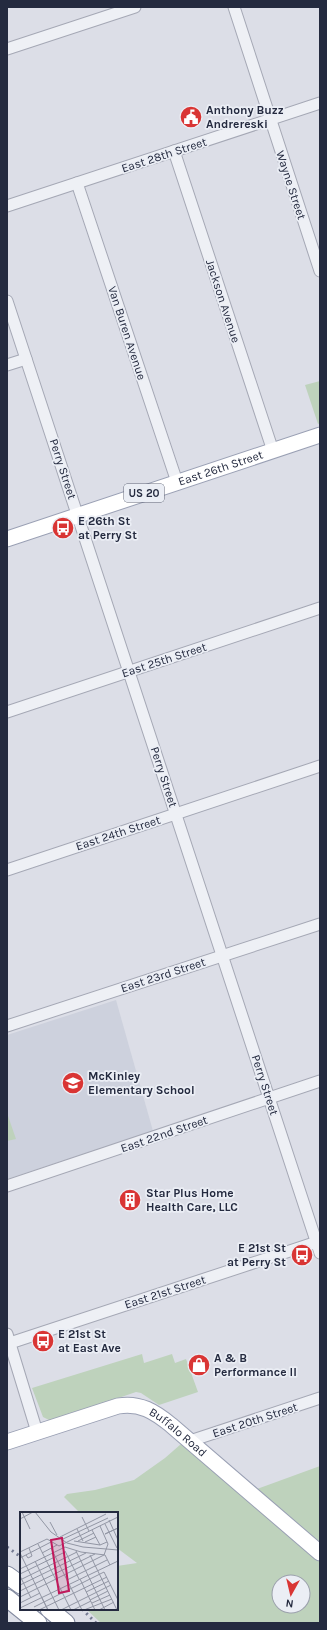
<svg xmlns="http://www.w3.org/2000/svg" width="327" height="1630" font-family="Karla,sans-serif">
<rect width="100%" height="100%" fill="#dcdee7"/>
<!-- built -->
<path fill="#cdd1dd" d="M116 1000 153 1131 7 1179V1035Z"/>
<!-- green -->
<g fill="#bed2bc" fill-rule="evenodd">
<path d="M320 381V423L318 424 305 385Z"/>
<path d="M7 1113 16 1139 7 1141Z"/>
<path d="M142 1354 144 1363 172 1354 175 1363 186 1359 198 1392 159 1405 141 1393 136 1392 51 1421 43 1417 32 1388Z"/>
<path d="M181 1444 320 1562V1623H101L86 1609H117V1566L137 1563 117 1548V1513H80L64 1497 67 1494 95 1490 134 1480 165 1458ZM279 1582H303V1606H279Z"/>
<path d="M320 1466V1543L257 1489Z"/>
</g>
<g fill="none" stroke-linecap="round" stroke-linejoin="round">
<!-- minor casing -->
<g stroke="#a5a8b5" stroke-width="13">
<g id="minor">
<path d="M234 7 320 271"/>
<path d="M7 49 135 7"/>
<path d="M174 151 273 451"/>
<path d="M77 183 177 482"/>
<path d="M7 206 320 103"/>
<path d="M7 301 320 1253"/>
<path d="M7 365 26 359"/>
<path d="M7 712 320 608"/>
<path d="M7 870 320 766"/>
<path d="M7 1026 320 924"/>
<path d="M7 1186 320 1081"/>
<path d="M7 1334 37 1432"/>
<path d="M7 1344 320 1241"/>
<path d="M190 1441 320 1398"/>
</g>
</g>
<!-- major casing -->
<g stroke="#9aa0b4" stroke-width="17">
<g id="major">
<path id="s1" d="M7 539 320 435"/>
<path id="s2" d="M7 1442 118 1406C140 1402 155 1412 171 1425L320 1553"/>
</g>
</g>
<!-- highway casing -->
<g stroke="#82899f" stroke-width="19">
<g id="highway">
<path d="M7 1575 21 1585"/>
<path d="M7 1598 38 1623"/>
<path d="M49 1609 66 1623"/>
</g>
</g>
<!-- minor -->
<use href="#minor" stroke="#eef0f5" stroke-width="11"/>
<!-- major -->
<use href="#major" stroke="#fff" stroke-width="15"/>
<!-- highway -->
<use href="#highway" stroke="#fff" stroke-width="17"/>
<!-- rail -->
<g stroke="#747a92" stroke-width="3" stroke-dasharray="2 4" stroke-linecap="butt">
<path d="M7 1547 21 1557"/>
<path d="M82 1609 96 1623"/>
</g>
</g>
<!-- icons -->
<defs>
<g id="civic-disc" transform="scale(1.15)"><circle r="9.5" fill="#d93534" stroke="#ebeef5"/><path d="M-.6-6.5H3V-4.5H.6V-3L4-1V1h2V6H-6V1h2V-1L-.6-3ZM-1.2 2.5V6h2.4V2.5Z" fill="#fff"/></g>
<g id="bus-disc" transform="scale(1.15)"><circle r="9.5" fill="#d93534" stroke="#ebeef5"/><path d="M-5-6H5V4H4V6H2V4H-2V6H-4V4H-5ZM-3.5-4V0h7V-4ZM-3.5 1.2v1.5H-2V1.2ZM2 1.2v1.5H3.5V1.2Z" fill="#fff"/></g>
<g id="school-disc" transform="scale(1.15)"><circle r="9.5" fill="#d93534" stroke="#ebeef5"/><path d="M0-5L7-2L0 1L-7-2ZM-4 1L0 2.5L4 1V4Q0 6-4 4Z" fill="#fff"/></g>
<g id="building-disc" transform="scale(1.15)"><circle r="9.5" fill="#d93534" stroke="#ebeef5"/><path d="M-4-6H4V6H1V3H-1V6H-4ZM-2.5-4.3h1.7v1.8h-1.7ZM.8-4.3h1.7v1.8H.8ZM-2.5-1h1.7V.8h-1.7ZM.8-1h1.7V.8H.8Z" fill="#fff"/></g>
<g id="shop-disc" transform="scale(1.15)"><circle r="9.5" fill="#d93534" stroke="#ebeef5"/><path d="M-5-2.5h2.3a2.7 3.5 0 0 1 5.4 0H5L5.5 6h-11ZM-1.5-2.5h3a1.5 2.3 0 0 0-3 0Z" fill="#fff"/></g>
</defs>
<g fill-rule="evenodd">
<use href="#civic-disc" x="191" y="117"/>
<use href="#bus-disc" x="63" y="528"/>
<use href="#school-disc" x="73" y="1083"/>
<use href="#building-disc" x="130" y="1200"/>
<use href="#bus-disc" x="302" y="1255"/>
<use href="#bus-disc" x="43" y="1341"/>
<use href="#shop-disc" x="199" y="1365"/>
</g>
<g text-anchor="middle" stroke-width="3.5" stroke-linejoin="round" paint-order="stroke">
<!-- shield labels -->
<rect fill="#ebeef5" stroke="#606576" stroke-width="1" x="124" y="484" width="40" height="18" rx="3"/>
<g font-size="11" font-weight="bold" fill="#242a3f">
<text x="144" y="497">US 20</text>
</g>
<!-- poi labels -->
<g font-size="12" font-weight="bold" fill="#242a3f" stroke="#ebeef5" text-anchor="start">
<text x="206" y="114">Anthony Buzz<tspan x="206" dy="14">Andrereski</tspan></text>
<text x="78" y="525">E 26th St<tspan x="78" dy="14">at Perry St</tspan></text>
<text x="88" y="1080">McKinley<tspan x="88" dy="14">Elementary School</tspan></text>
<text x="146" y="1197">Star Plus Home<tspan x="146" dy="14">Health Care, LLC</tspan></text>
<text x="286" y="1252" text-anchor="end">E 21st St<tspan x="286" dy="14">at Perry St</tspan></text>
<text x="58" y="1338">E 21st St<tspan x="58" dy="14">at East Ave</tspan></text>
<text x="214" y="1362">A &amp; B<tspan x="214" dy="14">Performance II</tspan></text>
</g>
<!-- street labels -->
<g font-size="12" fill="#242a3f" stroke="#ebeef5">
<text transform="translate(164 155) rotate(-18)" y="4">East 28th Street</text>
<text transform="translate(291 185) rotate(72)" y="4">Wayne Street</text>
<text transform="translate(223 301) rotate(72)" y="4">Jackson Avenue</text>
<text transform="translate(127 333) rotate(72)" y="4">Van Buren Avenue</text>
<text dy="4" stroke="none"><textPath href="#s1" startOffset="225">East 26th Street</textPath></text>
<text transform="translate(63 469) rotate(72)" y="4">Perry Street</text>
<text transform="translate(164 660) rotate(-18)" y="4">East 25th Street</text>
<text transform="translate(164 777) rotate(72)" y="4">Perry Street</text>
<text transform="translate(118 833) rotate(-18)" y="4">East 24th Street</text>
<text transform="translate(163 975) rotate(-18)" y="4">East 23rd Street</text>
<text transform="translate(265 1085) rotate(72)" y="4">Perry Street</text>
<text transform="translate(164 1134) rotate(-19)" y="4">East 22nd Street</text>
<text transform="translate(165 1292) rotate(-18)" y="4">East 21st Street</text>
<text transform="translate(255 1420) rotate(-18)" y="4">East 20th Street</text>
<text dy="4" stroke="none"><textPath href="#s2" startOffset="185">Buffalo Road</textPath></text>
</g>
</g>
<!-- overview -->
<g transform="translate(20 1512)">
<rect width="98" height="98" fill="#dcdee7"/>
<path fill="none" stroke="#9296a4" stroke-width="1" d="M2 0 10 17M15 0 31 20 47 31 63 35 98 38M62 5 69 19M0 7 13 0M89 8 98 28M30 10 37 23M85 12 97 36M98 16 85 22 98 16M57 17 63 29M72 18 80 33M40 25 86 2M43 27 88 6M54 29 80 33 87 30M58 29 74 21M65 30 76 25M18 32 51 98M31 36 62 98M45 39 59 67M56 39 85 98M0 40 27 27 39 34 98 5M0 41 22 86M22 41 37 33M6 43 8 46 12 44 9 36M70 43 97 98M0 46 31 30M15 49 39 98M0 57 45 35 61 40 85 43 90 53M84 60 98 88M0 62 45 40M0 64 11 86M60 67 75 98M0 68 57 40M47 68 87 48M0 73 66 41M0 79 75 42M66 80 89 69M0 85 84 43 88 32 80 14M70 88 88 79M0 91 20 81M72 91 90 83M14 95 84 60M0 96 98 49M19 98 87 65M28 98 22 86 28 98M41 98 91 73M53 98 71 89M64 98 92 87M79 98 94 90"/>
<path fill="#c2185b" fill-opacity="0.15" stroke="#c2185b" stroke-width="2" d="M42 26 49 79 39 81 31 28Z"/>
<rect width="98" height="98" fill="none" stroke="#242a3f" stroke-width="2"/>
</g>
<!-- border -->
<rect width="327" height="1630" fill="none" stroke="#242a3f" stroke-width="16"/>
<!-- north arrow -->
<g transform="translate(291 1594) rotate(188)"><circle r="19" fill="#ebeef5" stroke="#9ba0ac"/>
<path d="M0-3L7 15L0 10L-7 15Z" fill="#d93534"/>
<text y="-6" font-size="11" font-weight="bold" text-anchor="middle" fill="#242a3f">N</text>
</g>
</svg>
